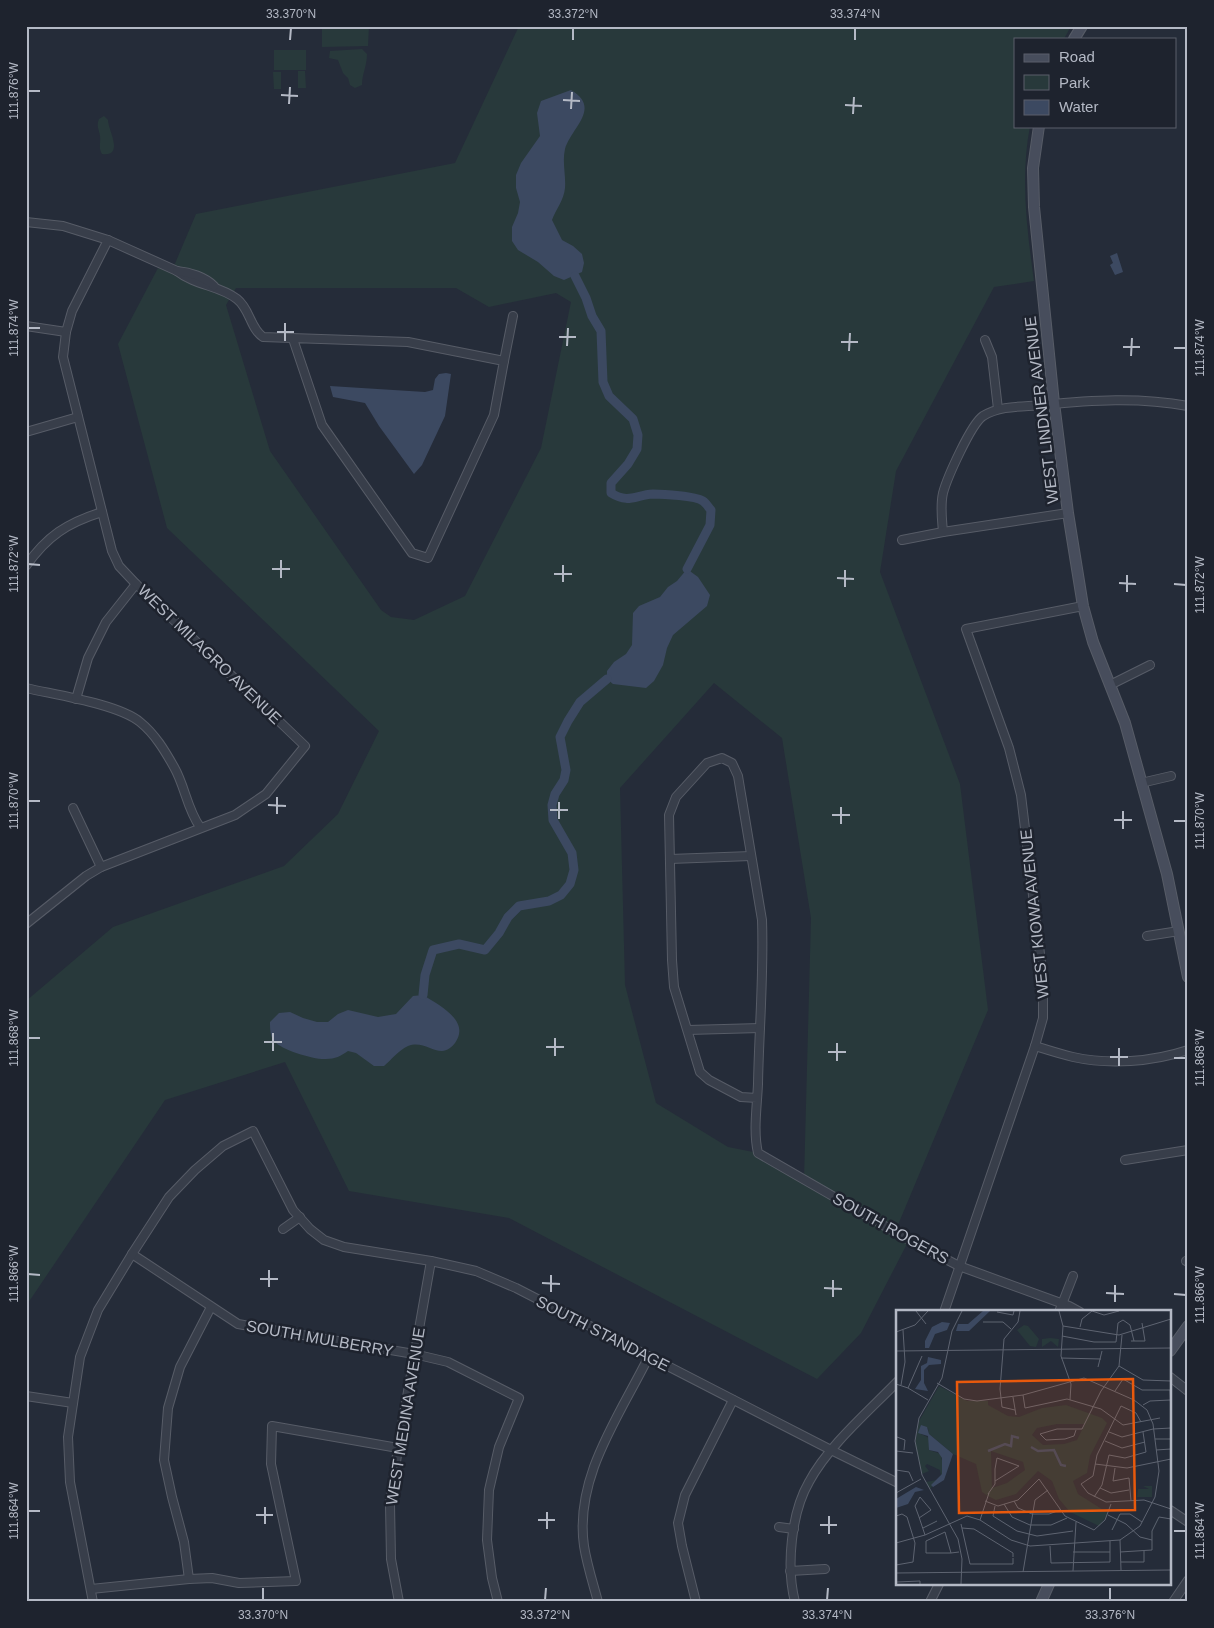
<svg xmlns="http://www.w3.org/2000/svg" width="1214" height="1628" font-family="Arial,sans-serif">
<rect width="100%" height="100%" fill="#252c39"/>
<!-- green -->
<g fill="#28393b" fill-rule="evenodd">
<path d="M322 26H369L368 46 322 47Z"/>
<path d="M519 26H1071L1064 39H1015V126H1030C1020 178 1027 230 1034 281L994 287 896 471 880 572 960 784 988 1010 895 1232 909 1240 861 1333 817 1379 509 1218 349 1191 285 1062 165 1100 26 1306V1001L113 927 284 866 338 814 379 731 167 528 118 344 158 268 171 273 196 214 455 163ZM236 288H456L489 307 556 293 571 302 541 448 465 596 414 620 391 617 381 610 270 451 226 305ZM714 683 782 738 811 918 804 1180 758 1153 728 1147 656 1103 625 985 620 788Z"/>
<path d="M362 49 367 54C367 66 362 74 362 85L355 88 350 85 348 78 343 73 338 60 329 58 330 51Z"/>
<rect x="274" y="50" width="32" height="20"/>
<path d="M298 71H305L306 88H298Z"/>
<path d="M273 72H281V89H274Z"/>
<path d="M104 116 108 120C108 130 125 157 102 154 98 147 101 144 100 136 99 129 96 126 99 119Z"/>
</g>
<!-- water -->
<g fill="#3c4961">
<path d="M571 90C602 108 571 128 565 149 562 162 566 175 565 188 564 200 556 209 552 220L562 240 573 246 582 254 584 263 582 272 564 280 554 276 538 262 518 250 512 241V227L518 213 520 202 516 188V175L521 163 540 136 537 113 541 101Z"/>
<path d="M1117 253 1123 272 1115 275 1110 265 1113 263 1110 256Z"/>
<path d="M446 373 451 374 445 416 422 465 414 474 379 426 365 403 333 397 330 386 425 392 433 390 435 379 439 374Z"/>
<path d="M687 569 698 577 710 595 707 606 673 635 667 648 663 665 654 681 646 688 613 684 607 679V671L614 662 626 654 632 645 633 613 639 606 660 597 668 587 677 581Z"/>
<path d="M423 995C439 1005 471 1021 455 1043 452 1047 447 1051 442 1051 431 1051 422 1041 408 1046 399 1050 391 1060 384 1066H374L356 1053 348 1051C341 1056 335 1059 326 1059 315 1060 281 1050 274 1041 270 1036 270 1028 270 1022L279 1013 290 1012 303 1018 317 1022H328L338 1014 348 1010 378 1017 396 1014 413 996Z"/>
</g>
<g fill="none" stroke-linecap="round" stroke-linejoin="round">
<!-- canal -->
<g stroke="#3c4961" stroke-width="9">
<path d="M575 276 586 298 592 316 601 331 603 382 609 396 633 419 638 435 637 449 628 464 611 483V493C629 504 635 495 653 494 663 494 696 496 703 501 706 503 709 508 711 510L710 525 687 569"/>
<path d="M423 995 425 975 433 950 459 944 485 950 499 933 508 917 519 906 549 901 561 895 570 884 574 870 572 853 553 820 552 805 555 794 564 780 566 770 560 737 568 721 580 702 607 679"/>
</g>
<!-- street casing -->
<g stroke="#575c67" stroke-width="10">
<g id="street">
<path d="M26 222 63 226 108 240 177 271C196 286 219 285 237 299 250 309 250 328 263 337L408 342 504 361 494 415 428 558 412 553 322 425 293 339"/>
<path d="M177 271C190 272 205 277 214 286"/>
<path d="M26 326 66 332"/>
<path d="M985 340 992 357 998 409"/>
<path d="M504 361 513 316"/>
<path d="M26 432 78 417"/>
<path d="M943 532C942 519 940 506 943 493 947 478 971 424 983 416 1001 405 1023 407 1043 405 1092 400 1139 397 1188 406"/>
<path d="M902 540 943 532 1068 513"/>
<path d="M26 566C47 536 67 523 102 512"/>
<path d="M1110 685 1150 665"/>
<path d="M26 688C56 695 118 704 140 722 155 734 165 751 174 767 185 786 187 809 200 827"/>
<path d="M76 699 88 658 106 622 136 584"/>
<path d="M1141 783 1171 776"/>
<path d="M73 808 101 867"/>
<path d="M670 859 751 856"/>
<path d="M26 924 86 876 101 867 235 815 266 794 305 746 136 584 119 566 112 551 63 357 66 332 72 311 108 240"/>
<path d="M1147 936 1179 931"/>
<path d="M688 1030 760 1028"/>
<path d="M1035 1046C1048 1050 1060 1054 1073 1057 1109 1065 1152 1062 1188 1050"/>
<path d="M757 1098 741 1097 709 1080 700 1072 674 987 672 960 669 815 676 797 707 763 722 758 732 763 738 776 762 920C764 974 759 1030 758 1084 757 1107 753 1131 758 1153L909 1240 959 1266 1069 1306 1080 1312"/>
<path d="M1125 1160 1188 1150"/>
<path d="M283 1229 300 1217"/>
<path d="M132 1254 238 1324 414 1354 448 1362 519 1398 499 1447 489 1490 487 1540 492 1578 498 1602"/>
<path d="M1186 1261 1188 1262"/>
<path d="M944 1312 1035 1046 1043 1018V979L1021 795 1009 748 966 629 1083 606"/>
<path d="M1059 1312 1073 1276"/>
<path d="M1170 1377 1188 1391"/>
<path d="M26 1396 73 1403"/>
<path d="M1170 1510 1188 1522"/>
<path d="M779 1527 794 1529"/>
<path d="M790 1571 825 1569"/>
<path d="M189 1579 184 1542 172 1497 164 1460 168 1408 180 1367 211 1307"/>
<path d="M91 1589 189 1579 212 1578 239 1583 296 1581 271 1464 272 1426 398 1448"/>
<path d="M93 1602 70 1482 68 1437 80 1357 98 1310 132 1254 169 1197 195 1170 223 1146 253 1131 293 1210 310 1229 324 1240 344 1247 431 1261 476 1271 516 1288 831 1450 898 1483"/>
<path d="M399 1602 391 1559 390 1504 398 1448 431 1261"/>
<path d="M598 1602C593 1583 587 1565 584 1546 574 1477 620 1415 649 1356"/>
<path d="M696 1602 682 1546 678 1523 685 1495 733 1400"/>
<path d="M795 1602C786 1567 791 1513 809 1482 828 1446 869 1411 898 1381"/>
<path d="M930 1602 939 1584"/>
<path d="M1173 1602 1188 1580"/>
</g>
</g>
<!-- secondary casing -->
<g stroke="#575c67" stroke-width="12">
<g id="secondary">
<path d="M1074 39 1082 26"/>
<path d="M1039 126 1033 168 1034 207 1054 403 1068 513 1083 606 1093 642 1125 723 1167 874 1188 977"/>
<path d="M1170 1351 1188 1326"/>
<path d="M1041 1602 1049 1584"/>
</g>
</g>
<!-- street -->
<use href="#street" stroke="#383e4a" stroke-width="8"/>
<!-- secondary -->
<use href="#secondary" stroke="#474d5c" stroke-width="10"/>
</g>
<!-- ticks -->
<path fill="none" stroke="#b4b9c5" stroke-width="2" d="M290 40 291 28M573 40V28M855 40V28M28 91H40M281 95 298 96M563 100 580 101M289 104 290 87M845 105 862 106M571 109 572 92M853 114 854 97M28 328H40M277 332H294M559 337H576M285 341V323M841 342H858M567 346 568 328M1123 347H1140M1174 348H1186M849 351 850 333M1131 356 1132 338M28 564 40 565M272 569H290M554 574H572M281 578V560M837 578 854 579M563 582V565M1119 583 1136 584M1174 584 1186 585M845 587V570M1127 592V575M28 801H40M268 805 286 806M550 810H568M277 814V797M832 815H850M559 819V802M1114 820H1132M1174 821H1186M841 824V807M1123 829V811M28 1038H40M264 1042H282M546 1047H564M273 1051V1033M828 1052H846M555 1056V1038M1110 1057H1128M1174 1058H1186M837 1061V1043M1119 1066V1048M28 1274 40 1275M260 1279H278M542 1283 560 1284M269 1287V1270M824 1288 842 1289M551 1292V1275M1106 1293 1124 1294M1174 1294 1186 1295M833 1297V1280M1115 1302V1285M28 1511H40M256 1515H273M538 1520H555M265 1524V1507M820 1525H837M547 1529V1512M1174 1531H1186M829 1534V1516M263 1600V1588M545 1600 546 1588M827 1600 828 1588M1110 1600V1588"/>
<g text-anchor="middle" stroke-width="5" stroke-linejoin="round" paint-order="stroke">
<!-- street labels -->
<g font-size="16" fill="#b4b9c5" stroke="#1e232e">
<text transform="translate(1041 410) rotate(-97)" y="6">WEST LINDNER AVENUE</text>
<text transform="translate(210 654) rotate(44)" y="6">WEST MILAGRO AVENUE</text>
<text transform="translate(1034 914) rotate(-96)" y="6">WEST KIOWA AVENUE</text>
<text transform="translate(891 1228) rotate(29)" y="6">SOUTH ROGERS</text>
<text transform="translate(603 1333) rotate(27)" y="6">SOUTH STANDAGE</text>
<text transform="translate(320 1338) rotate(10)" y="6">SOUTH MULBERRY</text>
<text transform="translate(405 1416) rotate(-81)" y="6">WEST MEDINA AVENUE</text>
</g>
</g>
<!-- overview -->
<g transform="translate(896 1310)">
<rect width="275" height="275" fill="#252c39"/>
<path d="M128 15 132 16 143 29 140 37 134 36 121 20ZM154 28 163 29 162 37 155 31 146 37V29ZM43 76 71 91H92V95L112 106 123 107 146 98 170 95 206 108 211 113 194 146 191 163 177 171 182 184 212 203 207 211 203 216 174 202 163 189 156 171 142 161 120 184 100 190 92 186 86 182 80 154 57 144 33 124 32 118 25 124 33 128V140L45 144 47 157 46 165 34 179 30 172 41 170 45 166 44 160 31 154 29 156 33 161 26 164 19 135 23 111ZM161 114H189L181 130 168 134 147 135 136 125 141 118ZM95 141 127 152 129 160 111 173 96 178ZM247 176H256V187H241L242 179H253Z" fill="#28393b" fill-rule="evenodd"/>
<path d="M87 1H94L73 21H60L62 14H72ZM46 12 54 13 51 20 39 24 33 38H29V31L36 17ZM32 47 45 50V54L33 55 28 60V73L32 81 19 79 25 70V56L31 53ZM25 115 31 117 33 124 57 144 48 170 37 177 35 175 46 164V148L42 142 33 140 32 126 22 123ZM20 177 28 180 19 182 12 194 0 198V189Z" fill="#3c4961"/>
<path fill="none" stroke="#3c4961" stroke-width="2.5" d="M135 137 142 141 158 140 165 155 170 156M92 141 109 134 115 136 116 126 123 128"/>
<path fill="none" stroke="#5e6471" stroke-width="1" d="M20 1 30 14M163 1 167 16 165 46 175 74 174 90M196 1 208 5 223 1M101 2 117 5 118 1M87 12H107L115 19M167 16 223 25 275 9M184 17 186 9 196 1M0 22 19 15 32 1M166 26 198 32H220L222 13 227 10 234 15 238 31M235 31H249L246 13M0 41 275 38M165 48 205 49M223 56 247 70 275 71M202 57 206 41M0 74 12 78 32 90M5 75 9 52 7 20M12 78 26 46M219 81 227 69 246 80H274L275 106M127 85 129 98 171 89 205 99 227 115 264 108M117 87 120 105M247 95 254 91 274 90M119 100 106 97 104 79 108 29 122 12 124 1M245 112 240 103 225 96 201 145 197 166 185 174 192 183 210 192 248 190 275 199M180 120 178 126 169 129 150 130 144 124 161 119H186L205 81 223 56 226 25M213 122 226 127 257 119 275 118M1 127 9 130 8 140M259 129H275M209 131 226 138 249 132M260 140 275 139M0 141 17 143M199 154 231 158 275 149M219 158 217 171 233 168 235 191M0 160 13 162 17 171M204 178 215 183 233 180M0 183 25 169M92 184 99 174V159L101 148 123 156 99 171M198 187 206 175 213 145 229 148 250 142 247 122M89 191 102 196 122 190 143 169 169 206 198 220 209 210 215 194M118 191 122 198 136 204H153L164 200M108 194 116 207 134 215H155L171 208M99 196 97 206 121 221 141 226 177 221M212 205 230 214 244 227 256 230M0 206 6 204 11 207 19 233 17 252M23 208 35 200 24 187 19 196 23 207 29 225M84 210 93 183M65 214 74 254H117V248M27 218 41 211M66 218 78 219 117 243V247M216 220 224 204H234L246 212M224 230 225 260M0 233 29 225 71 206 84 210 115 230 134 236 224 230 244 216 259 187 263 161 257 114 251 100 238 90 188 68 127 85 81 91 68 89 41 73M154 236 155 253 214 252V231M177 242H214M224 242 256 240V221L263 207 275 209M55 243 49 222 30 231V243H55L63 242M225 252H248V241M0 255 17 252M177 261 180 212M127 262 139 190 152 180M0 263 275 260M1 272 24 271V274M65 274 66 249 62 229 26 165 19 131 23 108 46 68 56 21 66 1"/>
<path fill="#e8590c" fill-opacity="0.15" stroke="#e8590c" stroke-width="2.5" d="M237 69 239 200 63 203 61 72Z"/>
<rect width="275" height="275" fill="none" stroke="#b4b9c5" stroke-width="2.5"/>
</g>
<!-- border -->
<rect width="1214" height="1628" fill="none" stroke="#1e232e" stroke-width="55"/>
<!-- legend -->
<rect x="1014" y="38" width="162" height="90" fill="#1e232e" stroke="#5a5f6a"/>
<rect x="1024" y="54" width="25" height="8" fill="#474d5c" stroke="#5a5f6a"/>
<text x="1059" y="62" font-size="15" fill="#b4b9c5">Road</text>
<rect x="1024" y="75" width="25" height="15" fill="#28393b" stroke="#5a5f6a"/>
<text x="1059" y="88" font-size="15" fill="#b4b9c5">Park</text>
<rect x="1024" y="100" width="25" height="15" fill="#3c4961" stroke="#5a5f6a"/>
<text x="1059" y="112" font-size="15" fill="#b4b9c5">Water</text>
<rect x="28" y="28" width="1158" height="1572" fill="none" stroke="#b4b9c5" stroke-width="2"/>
<g font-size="12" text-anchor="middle" fill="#b4b9c5">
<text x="291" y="18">33.370°N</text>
<text x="573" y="18">33.372°N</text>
<text x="855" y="18">33.374°N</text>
<text transform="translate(14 91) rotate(-90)" y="4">111.876°W</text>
<text transform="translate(14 328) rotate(-90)" y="4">111.874°W</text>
<text transform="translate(1200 348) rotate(-90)" y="4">111.874°W</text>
<text transform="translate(14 564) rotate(-90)" y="4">111.872°W</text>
<text transform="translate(1200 585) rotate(-90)" y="4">111.872°W</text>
<text transform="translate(14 801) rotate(-90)" y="4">111.870°W</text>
<text transform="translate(1200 821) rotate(-90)" y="4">111.870°W</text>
<text transform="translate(14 1038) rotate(-90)" y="4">111.868°W</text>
<text transform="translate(1200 1058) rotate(-90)" y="4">111.868°W</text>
<text transform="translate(14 1274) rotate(-90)" y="4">111.866°W</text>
<text transform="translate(1200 1295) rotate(-90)" y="4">111.866°W</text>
<text transform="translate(14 1511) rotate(-90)" y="4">111.864°W</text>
<text transform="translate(1200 1531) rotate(-90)" y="4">111.864°W</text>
<text x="263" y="1619">33.370°N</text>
<text x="545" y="1619">33.372°N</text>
<text x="827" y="1619">33.374°N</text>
<text x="1110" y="1619">33.376°N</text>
</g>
</svg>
